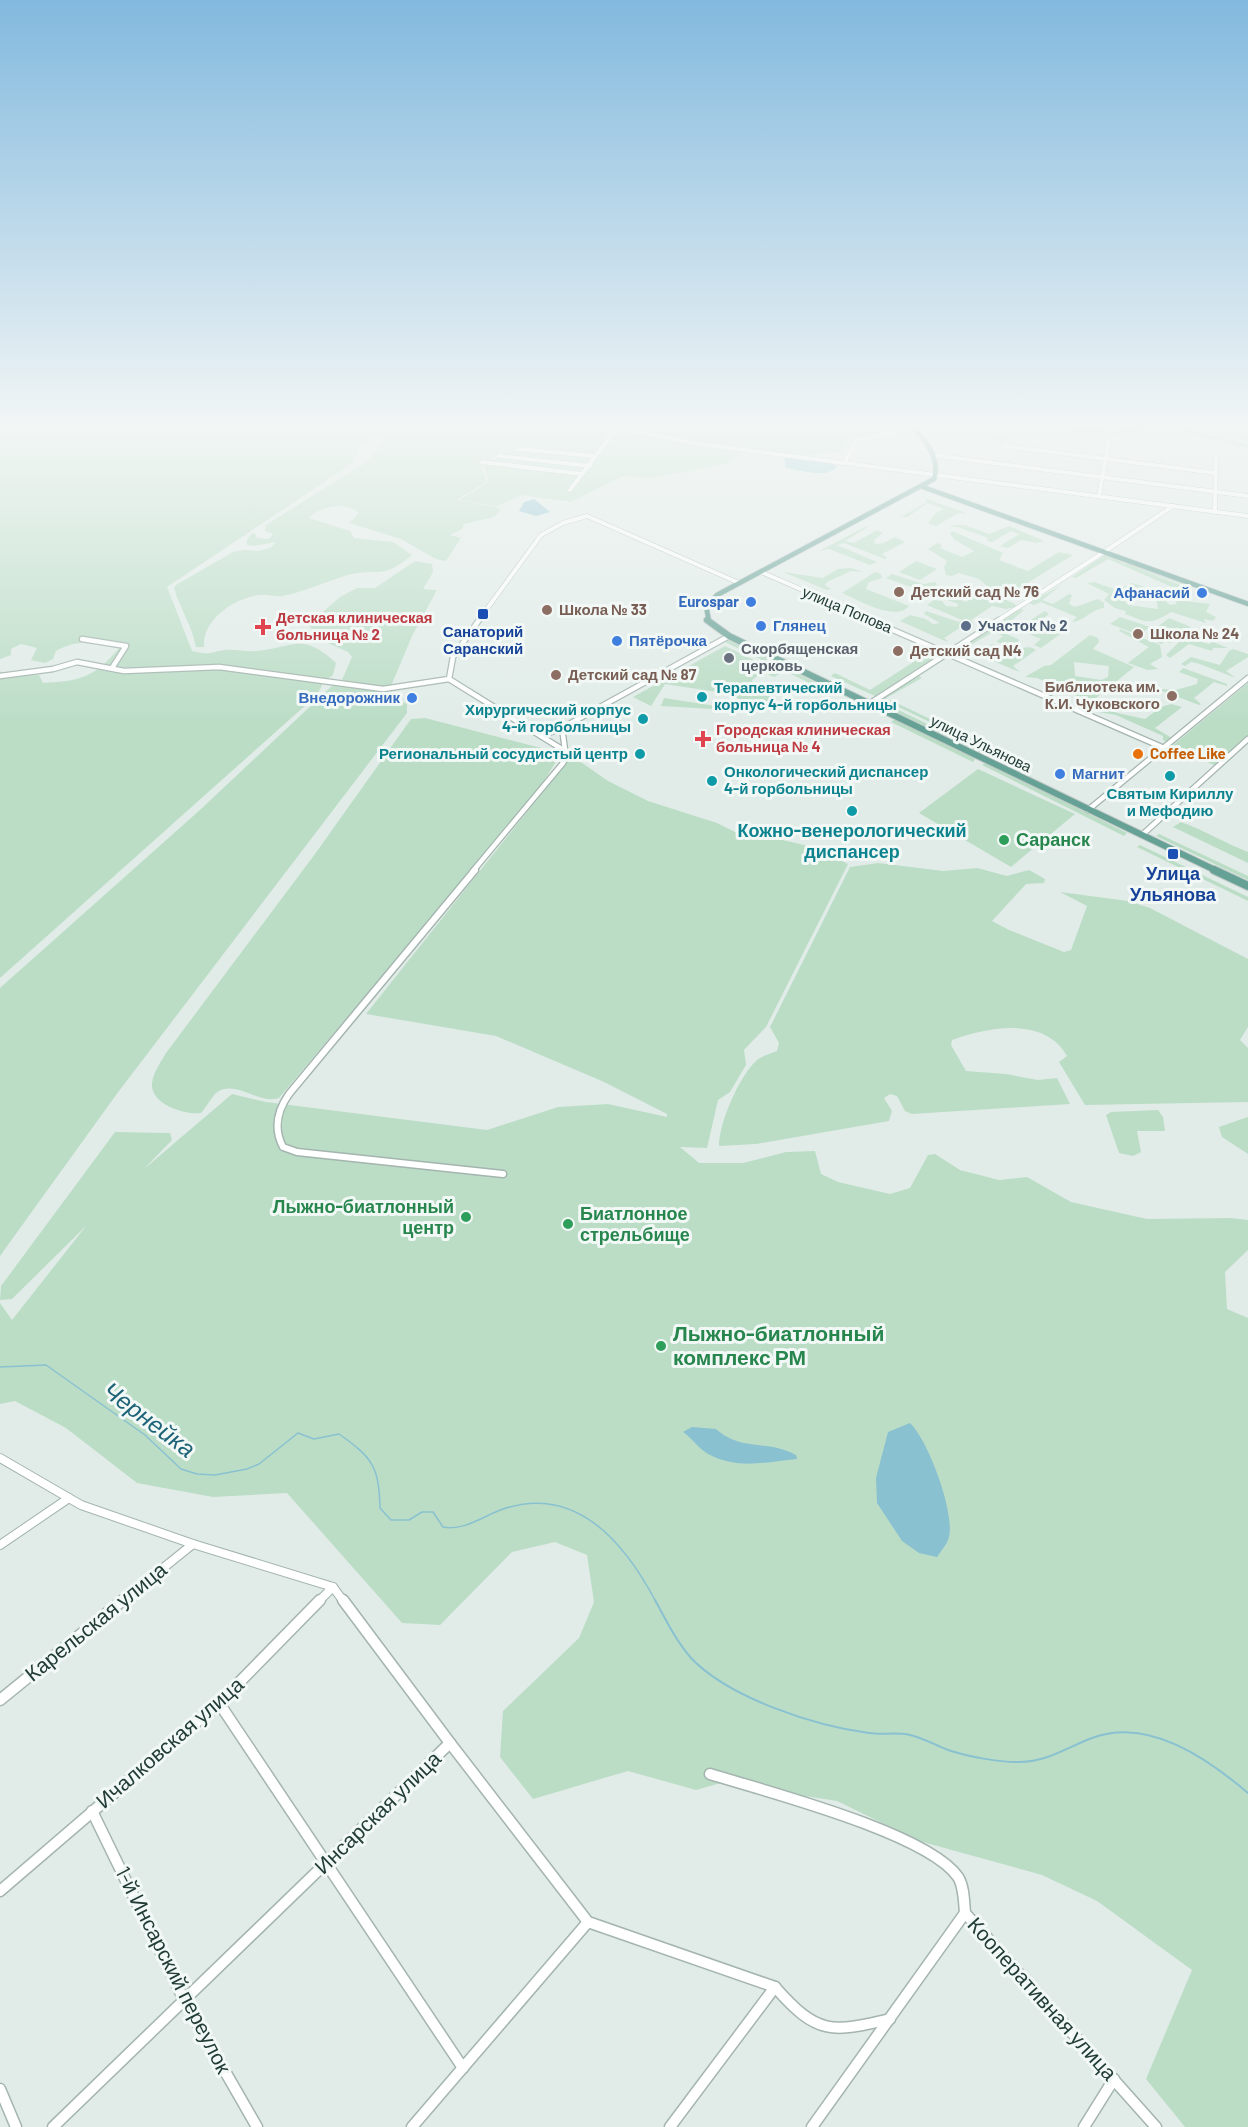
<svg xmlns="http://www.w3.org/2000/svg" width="1248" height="2127" font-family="Barlow,sans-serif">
<rect width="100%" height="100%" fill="#e1ece8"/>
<!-- green -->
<g fill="#bbddc6" fill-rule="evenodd">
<path d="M0 425H384L374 438 360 444 354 462 167 587 192 651C210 655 208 653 224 650 235 649 247 652 257 651 296 647 302 632 336 663L333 675 324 681 317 695 0 978V671L8 677 39 675 43 683C80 681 94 678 119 648L118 646C95 642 77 639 56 651L53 659 45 663 31 660 37 648 21 644 11 649V655L0 659Z"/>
<path d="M596 425 608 428 609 432 602 438H609L614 432 620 430 741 450 731 463 651 478 623 476 571 502 522 495 497 506 459 500 489 482 484 466 500 456 528 451 496 456 480 465 487 482 456 500 497 507 501 510 494 517 464 524 462 529 450 535 461 538 446 561 436 559 401 539 349 523 359 513C346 501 320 506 309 518L350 531 354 538 393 542 412 555C381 581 379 567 348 575 327 581 304 592 282 596 275 597 267 594 259 595 235 598 202 619 204 647H196C192 625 180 609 174 588L176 585 233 552 244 550 259 551 270 548 276 542 254 546 247 545V540L252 533 257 535 256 538 269 539 273 534 265 531 266 525 370 460 386 433 394 428Z"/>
<path d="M612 425H841L876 432 850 440 843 451 803 455 692 442Z"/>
<path d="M1178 425 1195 431 1183 425H1248V441L1196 431 1248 444V449L1166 427C1153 428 1139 436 1127 432L1129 428 1122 435 1102 438 1028 427 1025 428 1034 431 1031 437 999 441 927 426Z"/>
<path d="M924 498 964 512 965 514 958 513 936 526 928 523 936 513 944 509 928 503 907 517H901L927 502Z"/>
<path d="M954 525H965L989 534 1009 526 1044 541 1037 543 1021 540 1008 548 1000 546 1019 534 1011 531 992 542 987 541 988 538 958 527H950Z"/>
<path d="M867 526H869L845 541 854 543 877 530 883 533 874 540 875 544 884 543 895 537 905 542 882 554 887 558 885 559 844 543 837 545 877 562 870 565 829 549 819 551Z"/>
<path d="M952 531 1003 553 999 560 1028 571 1059 552 1073 555 1029 582 1031 586 1023 587 1004 599 1015 604 1016 607 1006 609 992 606 971 620 974 623 966 624 944 638 949 642 945 641 900 621 910 615 926 619 933 624 940 623 924 614 926 611 959 622 962 620 927 605 934 600 942 601 946 606 957 607 958 604 886 578 892 574 923 584 935 582 937 584 932 589 943 594 954 588 959 591 952 597 966 602 988 587 979 579 959 573 952 576 946 575 944 567 947 561 928 549 938 543 942 545 940 548 962 557 974 551 955 540 950 534Z"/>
<path d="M1106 554 1125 564 1128 562 1186 583 1184 585 1132 566 1180 585 1173 592 1169 590 1172 587 1108 559 1076 578 1072 577Z"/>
<path d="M415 561 432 564 433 572 423 589 437 590 412 636 391 686 384 688 342 680 352 657 348 652 328 643 326 637 317 634 308 625 340 597 357 588H375Z"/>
<path d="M916 561 937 569 920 580 899 572Z"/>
<path d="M851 568 864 572 851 571 827 582 825 585 831 589 827 590 783 572 823 578 838 569Z"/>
<path d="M875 572 881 574 882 578 869 582 866 589 909 606C896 622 858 600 842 593Z"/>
<path d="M1094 582 1117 590 1132 583 1172 595 1162 598 1170 605 1176 604 1177 600 1210 604 1206 612 1216 617 1213 621 1204 619 1206 623 1171 612C1150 625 1148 623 1125 614L1126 611 1115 608 1104 600 1109 594 1087 583ZM1131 593 1156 597 1158 609 1128 605 1125 601 1126 596Z"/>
<path d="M1062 585 1042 600 1053 604 1069 594 1072 595 1069 604 1075 607 1098 599 1104 603V608C1092 609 1084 621 1072 622L1077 617 1041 602 1034 605 1029 603Z"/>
<path d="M1019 609 1024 610 1007 624 1018 628 1045 611 1049 614 1033 627 1041 630C1056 626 1049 621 1068 628L1069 631 1063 632 1041 648 1034 645 1041 639 1004 624 997 630 1018 639 1019 643 1016 646 996 642 1003 636 993 632 969 646 979 651 992 644 1000 646 1007 656 1017 654V650C1024 647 1030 646 1036 650L1013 666 1020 672 966 650 954 651Z"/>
<path d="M1120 617 1150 627 1139 635 1110 624Z"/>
<path d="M1169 618 1191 627 1170 643 1166 641 1161 644 1147 638 1151 635 1148 634Z"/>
<path d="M1120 629 1160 645 1162 657 1150 664 1158 669 1148 670 1128 663 1149 647 1119 631Z"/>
<path d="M1090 635 1098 638 1099 642 1093 649 1134 667 1091 702 1037 678 1025 677 1044 666 1051 665ZM1074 662 1109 666 1108 677 1101 680 1075 676Z"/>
<path d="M1192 639 1209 644 1213 642 1228 648H1213L1212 651 1189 644 1170 658 1166 655 1181 640Z"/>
<path d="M729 640 829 689 826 691 725 642Z"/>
<path d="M725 646 781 673 774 677 763 672 752 680 754 688 777 699 765 708 749 705 730 694 665 684 651 706 633 697Z"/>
<path d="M1233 649 1248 654V657L1226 671 1236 678 1197 663 1191 662 1185 666 1181 664 1191 657 1220 665 1229 651Z"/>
<path d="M929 652 938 656 875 696 831 676 835 673 870 690Z"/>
<path d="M943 656 947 658 919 676 922 678 886 698 993 749 990 751 880 698Z"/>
<path d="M1183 668 1227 684V686L1214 682 1194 698 1201 704 1199 705 1157 689 1176 690 1197 684 1198 679 1179 672Z"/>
<path d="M1248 683V737L1216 766 1172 746Z"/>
<path d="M334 684 386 693 407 704V713L116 1095 0 1256V988L201 809Z"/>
<path d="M664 698 747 711 661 706Z"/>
<path d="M880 701 989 754 987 756 877 703Z"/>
<path d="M1171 704 1182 707 1155 728 1172 738 1167 742 1163 740V736L1116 715 1093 711 1104 705 1117 713 1145 719 1161 707Z"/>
<path d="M425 718 553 751 560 755 544 781 503 832 279 1098C260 1105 238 1081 219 1091 212 1095 207 1107 201 1113 186 1115 151 1105 152 1084 153 1072 161 1062 166 1053L315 854 411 719Z"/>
<path d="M895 719 968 755 975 759 973 762 891 722Z"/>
<path d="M575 758 608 781 648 801 717 823 739 834 769 837 813 847 848 864 766 1027 744 1050 746 1065 730 1092 718 1100 707 1148 680 1147 699 1163H743L786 1152 815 1151 821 1174 838 1182 890 1194 910 1188 928 1155 935 1154 960 1170 999 1180 1027 1177 1071 1202 1147 1219 1231 1218 1248 1220V1250L1225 1272 1227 1309 1248 1318V2127H1185L1146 2079 1192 1970 1097 1901 1042 1875 919 1841 837 1801 721 1783 696 1790 628 1771 533 1799 500 1757 503 1711 579 1638 594 1602 587 1555 555 1542 512 1552 440 1625 402 1623 287 1493 213 1497 137 1483 66 1428 15 1401 0 1404V1303L12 1320 86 1226 12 1299 0 1300 1 1286 115 1132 170 1133 172 1140 144 1169 232 1094 266 1102 487 1130 558 1107 608 1104 667 1117V1114L604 1082 496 1036 366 1014 569 759Z"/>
<path d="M986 762 1127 833 1124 836 982 765Z"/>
<path d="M978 769 1075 814 1011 867 919 813Z"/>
<path d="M1181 822C1204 830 1225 843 1248 852V863L1173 827Z"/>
<path d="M1159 834 1248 876V880L1156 836Z"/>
<path d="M1140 845 1248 897V901L1137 847Z"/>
<path d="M878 863 943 871 977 868 1007 876 1029 870 1045 879 1044 883 1026 884 992 921 1009 930 1064 952 1071 950 1087 906 1060 892 1128 901 1150 908 1248 959V1027L1240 1040 1248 1048V1102L1085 1105 1059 1062 1067 1056C1045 1016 988 1027 952 1040L951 1045 966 1071 1006 1074 1038 1080 1057 1078 1070 1104 912 1114 905 1111 897 1096 890 1094 884 1098 892 1111 889 1121 756 1144 719 1146C719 1123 739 1077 756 1061 761 1056 770 1054 777 1051L779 1043 770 1027 850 867Z"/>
<path d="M1158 1110 1163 1117 1165 1131H1137L1141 1152 1133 1156 1119 1153 1106 1115 1111 1112Z"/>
<path d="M1248 1117V1154L1222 1137 1219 1127Z"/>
</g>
<!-- water -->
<g fill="#8ac1d0">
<path d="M784 457 830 462 837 467C826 479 801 470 786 468Z"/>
<path d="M534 499 550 512 536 516 519 511 524 502Z"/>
<path d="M910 1423C928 1440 955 1512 949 1537 948 1543 941 1551 937 1557L919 1553 902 1541 877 1503 876 1478 888 1432Z"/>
<path d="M692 1427 716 1429C742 1452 766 1439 796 1455L797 1459C766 1462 738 1470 708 1454 699 1449 692 1438 683 1432Z"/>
</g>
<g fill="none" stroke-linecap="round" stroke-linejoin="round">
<!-- stream-far1 -->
<g stroke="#8ac1d0" stroke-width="1.5">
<path d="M1002 425 1009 429"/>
<path d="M1035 430 1038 426 1116 433 1157 426 1186 430 1248 446"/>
<path d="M0 1367 46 1365 145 1435 181 1469 197 1474 215 1475 247 1469 259 1464 298 1433 314 1439 339 1434C373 1458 379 1467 380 1508L391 1520H409L422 1512H433L443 1527C465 1531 483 1516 503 1509 577 1484 625 1543 656 1602"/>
</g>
<!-- stream -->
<path stroke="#8ac1d0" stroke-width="2" d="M655 1600C666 1620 676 1641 691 1658 729 1698 815 1726 869 1733 883 1735 897 1732 910 1735 923 1738 935 1745 948 1750 966 1756 1001 1763 1020 1762 1047 1762 1068 1747 1092 1738 1149 1717 1208 1759 1248 1793"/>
<!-- minor-far4 casing -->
<g stroke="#a4b4af" stroke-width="5">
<g id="minor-far4">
<path d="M607 425 692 443 1248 516"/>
<path d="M854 425 890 430"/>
<path d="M1005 446 1216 473"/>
<path d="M517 449 595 456"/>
<path d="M932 455 1248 496"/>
<path d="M499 456 590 466"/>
<path d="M482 462 582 474"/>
<path d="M845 462 856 440 899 432"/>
<path d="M570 490 617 428"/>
<path d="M1099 496 1109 440"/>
<path d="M1215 512 1216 458"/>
<path d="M1107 550 1173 506"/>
<path d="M761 572 874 621"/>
<path d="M478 621 541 535 563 523 587 516 739 583"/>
<path d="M997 621 1104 552"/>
</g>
</g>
<!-- minor-far3 casing -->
<g stroke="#a4b4af" stroke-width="7">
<g id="minor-far3">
<path d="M479 620 453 657 449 679 565 751"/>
<path d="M870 620 1164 748"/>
<path d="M82 639 126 646 112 668"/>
<path d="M0 676 53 669 77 662 124 671 219 667 383 689 449 679"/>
<path d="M869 704 999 620"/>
<path d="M541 736 562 728 729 636"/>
<path d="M1088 810 1248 678"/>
<path d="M1142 835 1248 739"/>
<path d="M473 871 563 763 566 757 562 728"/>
</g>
</g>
<!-- minor-far2 casing -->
<g stroke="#a4b4af" stroke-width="9">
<path id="minor-far2" d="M475 870 289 1094C277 1111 273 1128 283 1147L297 1152 503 1174"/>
</g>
<!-- minor-far1 casing -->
<g stroke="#a4b4af" stroke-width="10">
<g id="minor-far1">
<path d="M0 1458 81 1505 193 1544 333 1587 344 1602"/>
<path d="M0 1545 69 1498"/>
<path d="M121 1602 193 1544"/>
<path d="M318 1602 333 1587"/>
</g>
</g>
<!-- minor casing -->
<g stroke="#a4b4af" stroke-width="13">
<g id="minor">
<path d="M343 1600 450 1743"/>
<path d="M0 1700 123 1600"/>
<path d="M219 1703 463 2068"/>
<path d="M710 1774C765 1791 928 1833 958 1877 964 1886 964 1902 965 1913L1156 2127"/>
<path d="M92 1811 184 2000 257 2127"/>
<path d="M0 1891 219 1703 320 1600"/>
<path d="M775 1987C817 2035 831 2033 890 2019"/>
<path d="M0 2089 16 2127"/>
<path d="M53 2127 450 1743 588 1922 775 1987"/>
<path d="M412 2127 588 1922"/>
<path d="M670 2127 775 1987"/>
<path d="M812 2127 965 1913"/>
<path d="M1084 2127 1114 2079"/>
</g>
</g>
<!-- major-far2 casing -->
<g stroke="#c1c8c7" stroke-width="6">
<g id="major-far2">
<path d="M923 487 1248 604"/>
<path d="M709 621 706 606 717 595 934 479C941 459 925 440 912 425"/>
</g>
</g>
<!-- major-far1 casing -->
<g stroke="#c1c8c7" stroke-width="8">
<path id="major-far1" d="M707 620 729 636 1217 871"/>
</g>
<!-- major casing -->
<g stroke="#c1c8c7" stroke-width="10">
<path id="major" d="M1214 870 1248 886"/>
</g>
<!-- minor-far4 -->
<use href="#minor-far4" stroke="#fff" stroke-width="4"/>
<!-- minor-far3 -->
<use href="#minor-far3" stroke="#fff" stroke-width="4.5"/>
<!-- minor-far2 -->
<use href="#minor-far2" stroke="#fff" stroke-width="6"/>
<!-- minor-far1 -->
<use href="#minor-far1" stroke="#fff" stroke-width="8"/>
<!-- minor -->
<use href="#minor" stroke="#fff" stroke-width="10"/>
<!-- major-far2 -->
<use href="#major-far2" stroke="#66a195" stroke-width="4.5"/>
<!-- major-far1 -->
<use href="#major-far1" stroke="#66a195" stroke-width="6"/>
<!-- major -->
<use href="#major" stroke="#66a195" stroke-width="8"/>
</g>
<!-- sky -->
<linearGradient id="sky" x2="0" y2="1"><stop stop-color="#82b9de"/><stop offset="0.59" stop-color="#f2f6f5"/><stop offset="1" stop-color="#f2f6f5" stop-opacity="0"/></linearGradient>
<rect width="1248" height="723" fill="url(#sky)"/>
<!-- markers -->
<g fill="#8d6e63" stroke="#f2f8f5" stroke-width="2">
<circle cx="899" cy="592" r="6"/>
<circle cx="547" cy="610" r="6"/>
<circle cx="1138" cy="634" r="6"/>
<circle cx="898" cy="651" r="6"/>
<circle cx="556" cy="675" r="6"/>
<circle cx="1172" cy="696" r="6"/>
</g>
<g fill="#3f7fe0" stroke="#f2f8f5" stroke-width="2">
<circle cx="1202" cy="593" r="6"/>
<circle cx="751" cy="602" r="6"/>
<circle cx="761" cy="626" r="6"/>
<circle cx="617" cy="641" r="6"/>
<circle cx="412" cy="698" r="6"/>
<circle cx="1060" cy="774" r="6"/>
</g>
<g fill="#1a4fb4" stroke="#f2f8f5" stroke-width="2">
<rect x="477" y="608" width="12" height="12" rx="3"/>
<rect x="1167" y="848" width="12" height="12" rx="3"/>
</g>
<circle fill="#5c6f8a" stroke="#f2f8f5" stroke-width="2" cx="966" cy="626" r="6"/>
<g fill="#e0444e" stroke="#f2f8f5" stroke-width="2">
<path d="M260 618h6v6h6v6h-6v6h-6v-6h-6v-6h6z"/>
<path d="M700 730h6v6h6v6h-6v6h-6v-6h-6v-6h6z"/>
</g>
<circle fill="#6b7280" stroke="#f2f8f5" stroke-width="2" cx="729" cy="658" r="6"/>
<g fill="#0f9aa8" stroke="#f2f8f5" stroke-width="2">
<circle cx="702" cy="697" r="6"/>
<circle cx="643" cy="719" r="6"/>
<circle cx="640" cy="754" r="6"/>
<circle cx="1170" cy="776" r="6"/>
<circle cx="712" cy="781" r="6"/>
<circle cx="852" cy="811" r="6"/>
</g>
<circle fill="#e8710a" stroke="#f2f8f5" stroke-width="2" cx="1138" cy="754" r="6"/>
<g fill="#2e9e5b" stroke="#f2f8f5" stroke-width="2">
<circle cx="1004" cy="840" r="6"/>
<circle cx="466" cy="1217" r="6"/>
<circle cx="568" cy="1224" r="6"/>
<circle cx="661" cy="1346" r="6"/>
</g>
<g text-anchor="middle" stroke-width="6" stroke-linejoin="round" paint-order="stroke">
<!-- far-education labels -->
<g font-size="15" font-weight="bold" fill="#785e54" stroke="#f2f8f5" text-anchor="start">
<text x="911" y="597">Детский сад № 76</text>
<text x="559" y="615">Школа № 33</text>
<text x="1150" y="639">Школа № 24</text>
<text x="910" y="656">Детский сад N4</text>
<text x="568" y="680">Детский сад № 87</text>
<text x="1160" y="692" text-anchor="end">Библиотека им.<tspan x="1160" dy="17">К.И. Чуковского</tspan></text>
</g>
<!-- far-shop labels -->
<g font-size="15" font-weight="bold" fill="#366cbe" stroke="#f2f8f5" text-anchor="end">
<text x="1190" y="598">Афанасий</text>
<text x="739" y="607">Eurospar</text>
<text x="773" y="631" text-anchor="start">Глянец</text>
<text x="629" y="646" text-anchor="start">Пятёрочка</text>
<text x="400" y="703">Внедорожник</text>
<text x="1072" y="779" text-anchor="start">Магнит</text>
</g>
<!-- far-street labels -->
<g font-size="15" fill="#223c37" stroke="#f2f8f5">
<text transform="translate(847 610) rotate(23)" y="5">улица Попова</text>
<text transform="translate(981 744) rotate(26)" y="5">улица Ульянова</text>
</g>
<!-- far-health labels -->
<g font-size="15" font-weight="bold" fill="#be3a42" stroke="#f2f8f5" text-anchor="start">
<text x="276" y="623">Детская клиническая<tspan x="276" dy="17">больница № 2</tspan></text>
<text x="716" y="735">Городская клиническая<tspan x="716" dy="17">больница № 4</tspan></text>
</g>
<!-- far-service labels -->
<g font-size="15" font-weight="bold" fill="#4e5e75" stroke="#f2f8f5" text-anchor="start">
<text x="978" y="631">Участок № 2</text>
</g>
<!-- far-transit labels -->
<g font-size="15" font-weight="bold" fill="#164399" stroke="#f2f8f5">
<text x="483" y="637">Санаторий<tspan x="483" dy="17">Саранский</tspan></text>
</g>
<!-- far-worship labels -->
<g font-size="15" font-weight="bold" fill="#5b616d" stroke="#f2f8f5" text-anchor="start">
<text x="741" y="654">Скорбященская<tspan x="741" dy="17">церковь</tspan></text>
</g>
<!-- far-culture labels -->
<g font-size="15" font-weight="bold" fill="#0d838f" stroke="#f2f8f5" text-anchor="start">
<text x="714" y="693">Терапевтический<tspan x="714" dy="17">корпус 4-й горбольницы</tspan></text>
<text x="631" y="715" text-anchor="end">Хирургический корпус<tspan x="631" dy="17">4-й горбольницы</tspan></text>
<text x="628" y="759" text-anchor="end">Региональный сосудистый центр</text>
<text x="724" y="777">Онкологический диспансер<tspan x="724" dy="17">4-й горбольницы</tspan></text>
<text x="1170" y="799" text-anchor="middle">Святым Кириллу<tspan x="1170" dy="17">и Мефодию</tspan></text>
</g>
<!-- far-food labels -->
<g font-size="15" font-weight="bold" fill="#c56008" stroke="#f2f8f5" text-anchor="start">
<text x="1150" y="759">Coffee Like</text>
</g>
<!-- culture labels -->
<g font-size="18" font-weight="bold" fill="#0d838f" stroke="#f2f8f5">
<text x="852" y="837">Кожно-венерологический<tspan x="852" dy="21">диспансер</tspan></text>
</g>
<!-- leisure labels -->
<g font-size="18" font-weight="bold" fill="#27864d" stroke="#f2f8f5" text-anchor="start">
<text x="1016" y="846">Саранск</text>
<text x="454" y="1213" text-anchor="end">Лыжно-биатлонный<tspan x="454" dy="21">центр</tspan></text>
<text x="580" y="1220">Биатлонное<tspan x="580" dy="21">стрельбище</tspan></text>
</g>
<!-- transit labels -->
<g font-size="18" font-weight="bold" fill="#164399" stroke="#f2f8f5">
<text x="1173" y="880">Улица<tspan x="1173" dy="21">Ульянова</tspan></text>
</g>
<!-- near-leisure labels -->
<g font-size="21" font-weight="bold" fill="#27864d" stroke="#f2f8f5" text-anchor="start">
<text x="673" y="1341">Лыжно-биатлонный<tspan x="673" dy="24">комплекс РМ</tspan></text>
</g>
<!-- near-street labels -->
<g font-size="21" fill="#223c37" stroke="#f2f8f5">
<text transform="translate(96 1622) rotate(-39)" y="7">Карельская улица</text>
<text transform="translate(170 1743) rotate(-41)" y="7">Ичалковская улица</text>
<text transform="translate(378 1813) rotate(-44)" y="7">Инсарская улица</text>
<text transform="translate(173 1970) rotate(63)" y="7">1-й Инсарский переулок</text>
<text transform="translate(1042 1999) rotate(48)" y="7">Кооперативная улица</text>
</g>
<!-- near-water labels -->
<g font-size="24" font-style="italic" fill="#1d6377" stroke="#f2f8f5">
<text transform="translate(149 1420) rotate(37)" y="8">Чернейка</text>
</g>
</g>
</svg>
